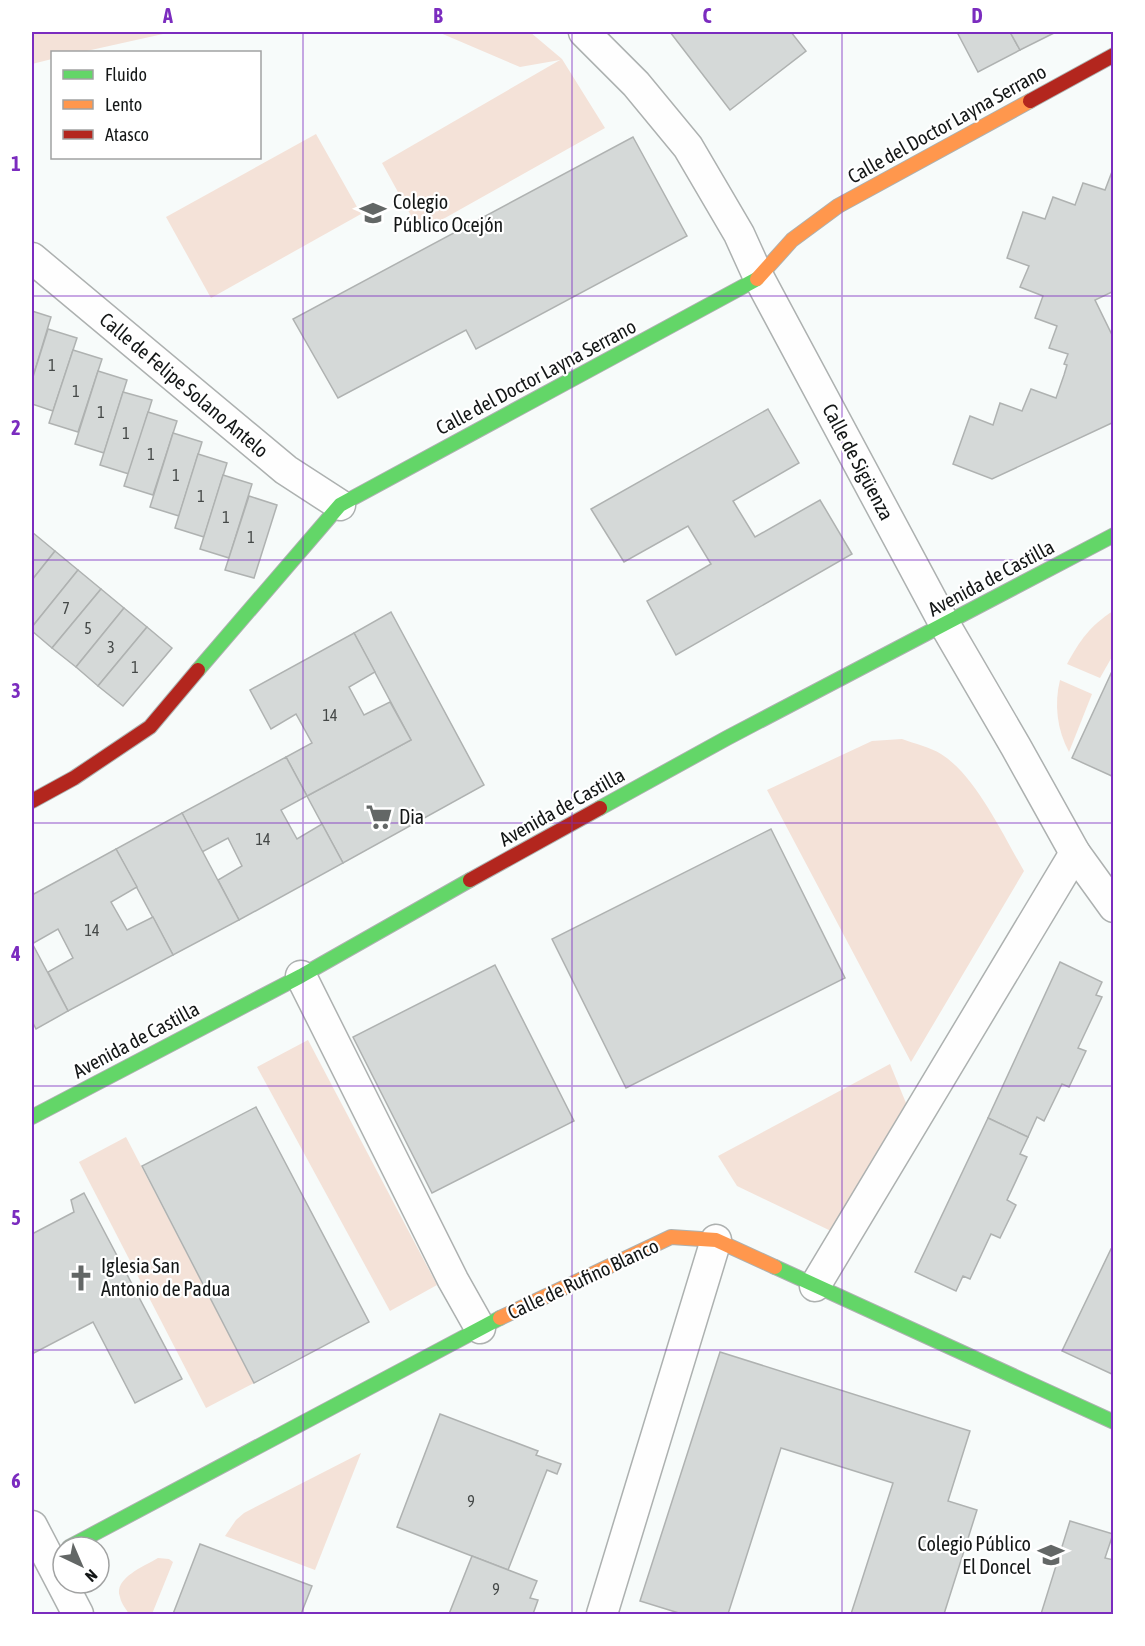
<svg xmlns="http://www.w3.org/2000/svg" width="1145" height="1646" font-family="'Asap Condensed',sans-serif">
<rect width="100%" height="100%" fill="#f7fbfa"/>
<!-- green -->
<g fill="#f4e2d8">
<path d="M32 32H172L82 52H52V59L32 64Z"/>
<path d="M438 32H530L562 59 605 128 420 232 382 163 560 60 520 67Z"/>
<path d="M316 134 361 214 211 298 166 217Z"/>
<path d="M1113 611V655L1100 678 1067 664C1080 640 1090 626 1113 611Z"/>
<path d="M1060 680 1092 694 1069 752C1057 730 1054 704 1060 680Z"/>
<path d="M902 739C915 744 930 747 941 754 976 776 1003 835 1024 871L911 1062 767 790 872 741Z"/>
<path d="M308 1040 437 1285 390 1311 257 1067Z"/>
<path d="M890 1064 906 1103 831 1231 737 1186 718 1156Z"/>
<path d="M126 1137 254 1383 206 1408 79 1162Z"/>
<path d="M361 1453 315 1570 225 1536 236 1520 244 1513Z"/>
<path d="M158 1558 169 1559 173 1562 152 1614H129C126 1609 121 1603 120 1597 113 1578 145 1566 158 1558Z"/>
</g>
<!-- building -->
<g fill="#d5d9d8" stroke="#afb2b1" stroke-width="1.5">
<path d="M670 32H791L806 51 730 110Z"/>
<path d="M957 32H1010L1020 50 978 72Z"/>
<path d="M1010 32H1056L1020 50Z"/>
<path d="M633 137 687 236 476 349 466 330 338 398 293 319Z"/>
<path d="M1113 169 1114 291 1095 300 1114 339V422L992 479 953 464 970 416 993 425 1000 403 1022 411 1031 389 1056 398 1064 375 1067 365 1064 364 1068 354 1049 348 1057 326 1035 318 1043 296 1020 287 1029 266 1007 258 1023 212 1045 219 1053 197 1075 205 1083 183 1105 190Z"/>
<path d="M32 311 51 317 32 380Z"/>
<path d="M48 329 77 338 53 411 32 404V380Z"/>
<path d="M73 350 102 359 78 432 49 423Z"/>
<path d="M98 371 127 380 104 453 75 444Z"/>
<path d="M123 392 152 400 129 474 100 465Z"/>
<path d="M768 409 799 463 733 501 755 537 820 500 852 554 676 655 647 601 711 564 688 526 624 562 591 509Z"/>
<path d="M148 412 177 421 153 495 124 486Z"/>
<path d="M173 433 202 442 179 516 150 507Z"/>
<path d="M198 454 227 463 204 537 175 528Z"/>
<path d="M223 475 252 484 229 558 200 549Z"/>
<path d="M249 496 277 505 254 578 225 570Z"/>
<path d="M32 532 55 551 32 580Z"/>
<path d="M55 551 78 570 32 627V580Z"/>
<path d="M78 570 101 589 52 648 32 631V627Z"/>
<path d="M101 589 124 608 76 667 52 648Z"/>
<path d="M124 608 147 627 98 686 76 667Z"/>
<path d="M391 612 484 785 343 863 307 796 411 740 354 633Z"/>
<path d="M147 627 172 648 123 706 98 686Z"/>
<path d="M354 633 375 672 349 687 364 715 390 702 411 740 307 796 286 757 312 743 296 714 271 729 250 690Z"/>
<path d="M1114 667V777L1072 758Z"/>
<path d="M286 757 307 796 281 810 297 839 322 824 343 863 239 920 218 880 242 866 228 838 202 852 182 813Z"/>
<path d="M182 813 239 920 173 955 116 849Z"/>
<path d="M771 829 845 978 626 1088 552 939Z"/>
<path d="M116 849 137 887 111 902 127 930 153 917 173 955 68 1011 48 972 73 958 58 929 32 944V895Z"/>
<path d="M32 943 68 1011 36 1029 32 1021Z"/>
<path d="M1060 962 1102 982 1096 995 1102 997 1078 1048 1086 1051 1069 1087 1062 1084 1044 1121 1037 1117 1028 1137 988 1118Z"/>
<path d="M495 965 574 1121 432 1193 353 1037Z"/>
<path d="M256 1107 369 1322 254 1383 142 1166Z"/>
<path d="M988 1118 1028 1137 1020 1154 1027 1157 1007 1200 1016 1205 1000 1238 991 1234 970 1279 963 1276 956 1291 915 1272Z"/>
<path d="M84 1193 182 1379 135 1403 93 1322 32 1354V1234L74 1212 71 1200Z"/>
<path d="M1111 1249 1114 1250V1375L1062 1351Z"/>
<path d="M720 1352 970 1431 948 1501 977 1510 944 1614H851L893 1483 781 1448 728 1614H682L640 1601Z"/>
<path d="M440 1414 538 1451 536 1455 561 1464 557 1474 547 1470 508 1570 397 1527Z"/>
<path d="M1070 1521 1113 1534 1105 1558 1114 1560V1614H1041Z"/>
<path d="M200 1544 312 1586 301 1614H173Z"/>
<path d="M472 1556 537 1581 530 1598 538 1600 533 1614H449Z"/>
</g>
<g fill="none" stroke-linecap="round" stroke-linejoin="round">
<!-- street casing -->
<g stroke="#adb1b0" stroke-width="33">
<g id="street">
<path d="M584 32 636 84 688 147 739 234 759 278 945 625 1016 747 1075 853 1114 907"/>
<path d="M32 258 286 470 340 505"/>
<path d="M301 976 453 1280 480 1328"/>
<path d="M815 1286 1075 853"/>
<path d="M32 1526 78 1614"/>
<path d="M602 1614 716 1240"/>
</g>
</g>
<!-- fast casing -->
<g stroke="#adb1b0" stroke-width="16">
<g id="fast">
<path d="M198 670 340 505 757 279"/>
<path d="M600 808 727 738 1114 535"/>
<path d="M32 1117 301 976 470 880"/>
<path d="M775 1267 1114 1422"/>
<path d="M69 1547 500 1318"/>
</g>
</g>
<!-- slow casing -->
<g stroke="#adb1b0" stroke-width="16">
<g id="slow">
<path d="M757 279 792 240 838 206 1030 101"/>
<path d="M500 1318 671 1237 716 1240 775 1267"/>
</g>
</g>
<!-- jam casing -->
<g stroke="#adb1b0" stroke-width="16">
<g id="jam">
<path d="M1030 101 1114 55"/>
<path d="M32 801 74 778 150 727 198 670"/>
<path d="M470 880 600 808"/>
</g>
</g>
<!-- street -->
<use href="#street" stroke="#fefefe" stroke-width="30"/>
<!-- fast -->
<use href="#fast" stroke="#63d668" stroke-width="14"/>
<!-- slow -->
<use href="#slow" stroke="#ff974d" stroke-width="14"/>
<!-- jam -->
<use href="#jam" stroke="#b3261e" stroke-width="14"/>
</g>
<!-- grid -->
<path fill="none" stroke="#7b2cbf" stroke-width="1.5" stroke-opacity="0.55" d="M303 32V1614M572 32V1614M842 32V1614M32 296H1114M32 560H1114M32 823H1114M32 1086H1114M32 1350H1114"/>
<!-- icons -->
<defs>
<g id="school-bare" transform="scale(2.07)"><path d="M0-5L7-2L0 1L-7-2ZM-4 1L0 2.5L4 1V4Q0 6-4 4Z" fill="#636766" stroke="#fff" stroke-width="2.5" paint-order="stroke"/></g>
<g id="supermarket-bare" transform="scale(2.07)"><path d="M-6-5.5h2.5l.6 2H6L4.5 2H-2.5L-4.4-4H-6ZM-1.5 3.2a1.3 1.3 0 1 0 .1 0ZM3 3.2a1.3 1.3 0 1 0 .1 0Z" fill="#636766" stroke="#fff" stroke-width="2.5" paint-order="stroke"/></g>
<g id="church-bare" transform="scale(2.07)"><path d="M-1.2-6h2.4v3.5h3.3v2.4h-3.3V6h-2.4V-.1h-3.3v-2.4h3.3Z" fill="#636766" stroke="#fff" stroke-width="2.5" paint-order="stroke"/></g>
</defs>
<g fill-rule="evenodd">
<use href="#school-bare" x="373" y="213"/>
<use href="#supermarket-bare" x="379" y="817"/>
<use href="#church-bare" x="81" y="1278"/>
<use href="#school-bare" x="1051" y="1555"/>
</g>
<g text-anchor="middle" stroke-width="4.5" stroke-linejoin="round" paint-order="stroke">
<!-- number labels -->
<g font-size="16" fill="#444847">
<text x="52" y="371">1</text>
<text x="76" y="397">1</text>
<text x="101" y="418">1</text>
<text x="126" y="439">1</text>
<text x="151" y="460">1</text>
<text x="176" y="481">1</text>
<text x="201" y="502">1</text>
<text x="226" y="523">1</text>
<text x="251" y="543">1</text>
<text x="66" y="614">7</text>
<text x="88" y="634">5</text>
<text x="111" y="653">3</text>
<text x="135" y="673">1</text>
<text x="330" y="721">14</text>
<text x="263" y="845">14</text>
<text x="92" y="936">14</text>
<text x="471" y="1507">9</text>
<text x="496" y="1595">9</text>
</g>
<!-- street labels -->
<g font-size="20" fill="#141717" stroke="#fff">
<text transform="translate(947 124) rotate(-29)" y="7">Calle del Doctor Layna Serrano</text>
<text transform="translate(536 377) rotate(-28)" y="7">Calle del Doctor Layna Serrano</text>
<text transform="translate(184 385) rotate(40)" y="7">Calle de Felipe Solano Antelo</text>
<text transform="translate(858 462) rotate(62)" y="7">Calle de Sigüenza</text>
<text transform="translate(991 578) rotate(-28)" y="7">Avenida de Castilla</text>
<text transform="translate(562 807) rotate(-29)" y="7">Avenida de Castilla</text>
<text transform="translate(136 1040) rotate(-28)" y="7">Avenida de Castilla</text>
<text transform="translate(583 1279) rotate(-25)" y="7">Calle de Rufino Blanco</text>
</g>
<!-- poi labels -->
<g font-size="20" fill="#141717" stroke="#fff" text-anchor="start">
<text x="393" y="209">Colegio<tspan x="393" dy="23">Público Ocejón</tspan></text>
<text x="399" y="824">Dia</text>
<text x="101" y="1273">Iglesia San<tspan x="101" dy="23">Antonio de Padua</tspan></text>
<text x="1031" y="1551" text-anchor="end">Colegio Público<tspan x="1031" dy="23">El Doncel</tspan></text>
</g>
</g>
<!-- border -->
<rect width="1145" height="1646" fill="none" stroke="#ffffff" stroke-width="66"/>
<!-- legend -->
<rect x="51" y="51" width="210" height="108" fill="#ffffff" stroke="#a1a2a2" stroke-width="1.5"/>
<rect x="63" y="70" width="30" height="9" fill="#63d668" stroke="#a1a2a2" stroke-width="1.5"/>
<text x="105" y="81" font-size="18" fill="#141717">Fluido</text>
<rect x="63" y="100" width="30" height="9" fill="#ff974d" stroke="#a1a2a2" stroke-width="1.5"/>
<text x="105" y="111" font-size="18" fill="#141717">Lento</text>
<rect x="63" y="130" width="30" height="9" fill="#b3261e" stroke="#a1a2a2" stroke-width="1.5"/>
<text x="105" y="141" font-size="18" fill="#141717">Atasco</text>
<!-- north arrow -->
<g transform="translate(81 1565) rotate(136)"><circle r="28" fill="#ffffff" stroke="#a1a2a2" stroke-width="1.5"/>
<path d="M0-4.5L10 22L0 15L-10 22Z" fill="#636766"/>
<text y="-9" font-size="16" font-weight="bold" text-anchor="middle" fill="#141717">N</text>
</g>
<rect x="33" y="33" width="1079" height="1580" fill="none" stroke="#7b2cbf" stroke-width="2"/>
<g font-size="20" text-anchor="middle" font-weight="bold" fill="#7b2cbf">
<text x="168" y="23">A</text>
<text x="438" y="23">B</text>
<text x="707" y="23">C</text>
<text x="977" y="23">D</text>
<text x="16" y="171">1</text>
<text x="16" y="435">2</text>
<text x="16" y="698">3</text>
<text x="16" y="961">4</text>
<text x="16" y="1225">5</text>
<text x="16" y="1488">6</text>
</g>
</svg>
